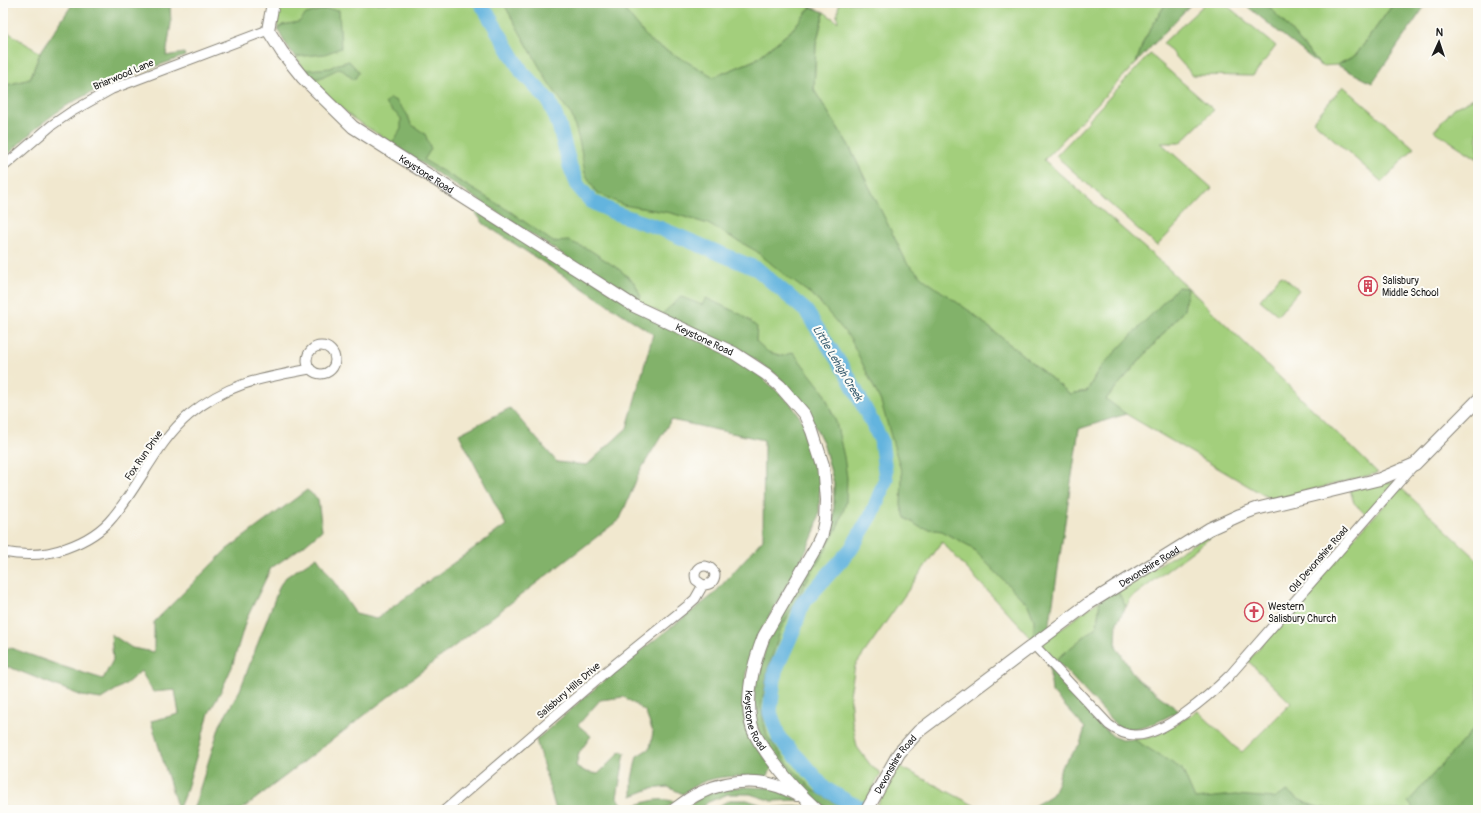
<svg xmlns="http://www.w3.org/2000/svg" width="1481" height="813" font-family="Pangolin,sans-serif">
<rect width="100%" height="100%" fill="#fdfcf7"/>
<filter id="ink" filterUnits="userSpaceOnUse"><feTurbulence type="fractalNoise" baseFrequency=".025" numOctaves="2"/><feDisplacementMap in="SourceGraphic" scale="8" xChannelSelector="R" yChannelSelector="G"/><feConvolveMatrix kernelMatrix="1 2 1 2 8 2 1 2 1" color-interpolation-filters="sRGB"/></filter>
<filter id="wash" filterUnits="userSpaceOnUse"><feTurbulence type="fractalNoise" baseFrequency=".012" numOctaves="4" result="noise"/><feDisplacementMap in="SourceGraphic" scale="16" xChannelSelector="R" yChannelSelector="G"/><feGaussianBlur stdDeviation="0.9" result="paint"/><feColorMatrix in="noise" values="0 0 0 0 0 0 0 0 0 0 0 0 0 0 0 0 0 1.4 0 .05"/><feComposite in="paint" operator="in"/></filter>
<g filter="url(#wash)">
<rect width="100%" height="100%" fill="#f1e8cf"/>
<!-- green -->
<g fill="#a3cf7b" stroke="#60764c">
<path d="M277 3H807L811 7 791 31 755 60 714 77 906 262 848 144 814 90 816 44 824 12 838 22 837 16 839 3H1166L1144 40 1136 63 1044 160 1172 272 1378 473 1272 500 1126 414 1105 400 1184 310 1100 368 1087 391 1070 394 968 310 1079 429 1034 641 942 542 855 666 850 694 852 721 857 747 872 767 881 773 861 810H828L815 801 755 723 759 667 823 546 834 520V483L823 442 803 403 777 375 743 351 633 300 438 172 354 119 323 92 302 66 284 41 278 29 276 17Z"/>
<path d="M1206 3H1224L1276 46 1253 76 1193 75 1163 43Z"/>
<path d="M1266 3H1394L1356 55 1337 65 1321 66 1287 26Z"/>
<path d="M3 29 40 53 30 79 3 86Z"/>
<path d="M1150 54 1214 110 1180 143H1161L1212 188 1157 246 1056 156 1089 121 1088 120Z"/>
<path d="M1343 86 1414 148 1382 182 1313 121Z"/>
<path d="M1478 96V159L1434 131 1454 108Z"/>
<path d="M1281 275 1299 290 1278 315 1260 300Z"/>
<path d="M1389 482H1393L1394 484 1389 490 1365 514 1354 503 1350 490Z"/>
<path d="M1401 488 1478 560V810H1081L1133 739 1148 738 1165 731 1198 711 1235 747 1242 752 1291 703 1248 661 1336 557Z"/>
<path d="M1247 517 1219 531 1131 598 1126 607 1117 590 1215 531Z"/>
<path d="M1100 600 1097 626 1056 660 1044 652 1042 648 1044 641Z"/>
<path d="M897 765 983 810H874L892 780Z"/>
</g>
<!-- forest -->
<g fill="#82b26b" stroke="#4f6744">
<path d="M73 3H170L171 24 166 56 184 53 185 56C146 70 107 83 71 103 46 118 23 139 3 160V86L30 79 40 53Z"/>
<path d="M502 3H619L650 41 714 77 755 60 791 31 811 7 824 12 816 44 814 90 848 144 907 263 925 280 968 310 1070 394 1087 391 1100 368 1178 287 1188 288 1184 310 1106 399 1126 414 1079 429 1049 629 1034 641V620L1028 605 971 547 942 531 921 528 905 518 901 505 902 474 881 402 850 338 816 298 786 276 756 251 708 224 671 213 623 205 596 192 585 173 580 144 572 116 548 82 505 6Z"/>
<path d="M1166 3H1192L1136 63 1144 40Z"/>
<path d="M1243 3H1266L1287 26 1321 66Z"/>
<path d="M1394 3H1427L1372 83 1337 65 1356 55Z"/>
<path d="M325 9 339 10 341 48 325 54 295 57 284 41 278 29 282 25 299 22 306 14Z"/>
<path d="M349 61 359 72 354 80 340 68 320 78 313 79 305 70 331 68 335 65Z"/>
<path d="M390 98 396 101 407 114 411 124 425 134 431 149 424 160 511 212 553 242 569 241 590 250 620 270 635 283 641 297 636 302 633 300 392 144 401 129V118L385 104Z"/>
<path d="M472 208 754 370 791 404 805 425 814 451 820 482 819 514 815 531 806 551 757 638 746 673 743 709 751 737 772 768 767 777C736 776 708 773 683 794L668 787 650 789 632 796V779L637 756 650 748 653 732 645 711 624 697 600 700 578 725 591 736 579 753 576 766 586 772 598 774 621 751 625 753 617 797 623 805 627 808C643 803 659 796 675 802L663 810H556L536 740 617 669 713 595 763 539 764 440 671 420 640 471 620 519 241 810H193L220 725 240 690 280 585 286 577 317 557 356 614 376 619 506 525 459 434 510 408 557 462 587 465 627 428 653 334 484 224Z"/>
<path d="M681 297 702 305 706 298 742 315 757 327 756 341 768 352 783 356 793 352 823 391 836 422 844 457 847 478 846 503 838 526 825 551 810 575 781 629 768 669 761 707 767 736 790 766 813 790 848 810H832L815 801 786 771 763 738 755 723 754 689 767 643 783 610 823 546 834 520V483L823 442 803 403 777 375 743 351 662 314Z"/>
<path d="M307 490 318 499 322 530 302 547 271 568 246 620 232 667 222 689 209 713 187 788 178 810 151 721 179 714 175 690 153 692 141 671 127 683 101 699 82 696 9 667 3 668V650L11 648 61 666 103 679 113 660 111 634 132 648 154 652V622L226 550Z"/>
<path d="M1117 590 1126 607 1117 622 1116 646 1135 677 1179 711 1153 724 1129 730 1118 727 1056 660 1097 626 1100 600Z"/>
<path d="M1049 664 1100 725 1114 737 1122 740 1133 739 1182 769 1195 799 1235 795 1275 798 1287 791C1304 804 1314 807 1335 810H1027L1052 795 1058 782 1061 767 1080 744 1085 728 1052 692Z"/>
<path d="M1478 724V810H1415L1408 802Z"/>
<path d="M747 787 771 788 799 800 772 801 750 794H728L706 803 701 810H683L703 795 726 788Z"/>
<path d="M730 800H747L771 808 802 806 807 810H711Z"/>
</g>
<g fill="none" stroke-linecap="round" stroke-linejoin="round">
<!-- river -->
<path stroke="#63b4de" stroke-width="15" d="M481 3 522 72 549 101 559 125 570 166 578 186 591 201 615 213 659 228 757 269 806 311 848 376 881 440 886 479 872 514 851 549 802 604 794 629 775 671 770 712 779 738 799 759 824 788 850 803 867 810"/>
</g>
</g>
<g filter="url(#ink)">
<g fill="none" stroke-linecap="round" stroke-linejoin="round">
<!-- minor casing -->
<g stroke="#868276" stroke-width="11">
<g id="minor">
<path d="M3 167 52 125 71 112 112 89 268 30"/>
<circle cx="321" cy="360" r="14"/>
<path d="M3 552C24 556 45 556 66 548 83 542 101 532 113 517 140 485 157 442 189 415 228 383 262 378 310 369"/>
<path d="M1033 644 1109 725C1117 731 1125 735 1135 735 1162 737 1211 694 1230 675L1414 465"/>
<path d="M445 810 609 669 686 607 695 599 703 585C711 585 715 581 715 574 709 560 691 566 696 580L703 585"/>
</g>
</g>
<!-- tertiary casing -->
<g stroke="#868276" stroke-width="14">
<g id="tertiary">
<path id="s1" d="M273 3 268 30 282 52 303 78 353 127 634 306 734 353 766 374 780 386 805 415 812 431 823 465 826 500 825 520 822 534 816 547 764 636C753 664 745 694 751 723 753 733 759 742 765 750 780 772 797 792 817 810"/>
<path d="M674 810C682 804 691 797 700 793 731 778 768 777 797 795"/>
<path id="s2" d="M867 810 899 753 919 731 1088 604 1209 529 1240 515 1256 509 1380 479 1415 464 1478 400"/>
</g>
</g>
<!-- minor -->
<use href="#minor" stroke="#fff" stroke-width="9"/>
<!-- tertiary -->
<use href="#tertiary" stroke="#fff" stroke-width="12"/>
</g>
</g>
<!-- icons -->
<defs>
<g id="building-ring" transform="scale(1)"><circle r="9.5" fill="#fdfcf7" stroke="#d1495b" stroke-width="1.5"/><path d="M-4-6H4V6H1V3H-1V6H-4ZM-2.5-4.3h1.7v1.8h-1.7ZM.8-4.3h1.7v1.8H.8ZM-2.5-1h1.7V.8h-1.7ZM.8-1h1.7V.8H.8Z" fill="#d1495b"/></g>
<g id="church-ring" transform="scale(1)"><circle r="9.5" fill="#fdfcf7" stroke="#d1495b" stroke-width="1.5"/><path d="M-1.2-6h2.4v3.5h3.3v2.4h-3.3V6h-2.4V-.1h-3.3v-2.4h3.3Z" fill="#d1495b"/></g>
</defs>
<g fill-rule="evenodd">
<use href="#building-ring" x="1368" y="286"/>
<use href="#church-ring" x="1254" y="612"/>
</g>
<g text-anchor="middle" stroke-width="4" stroke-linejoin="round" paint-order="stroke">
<!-- street labels -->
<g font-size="10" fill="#1c1c1c" stroke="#fdfcf7">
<text transform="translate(123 74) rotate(-23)" y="4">Briarwood Lane</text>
<text dy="4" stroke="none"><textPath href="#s1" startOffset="244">Keystone Road</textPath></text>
<text dy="4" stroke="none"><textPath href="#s1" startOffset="568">Keystone Road</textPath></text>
<text transform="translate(143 455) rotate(-55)" y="4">Fox Run Drive</text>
<text transform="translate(1318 559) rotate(-49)" y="4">Old Devonshire Road</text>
<text dy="4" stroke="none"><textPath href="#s2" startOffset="378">Devonshire Road</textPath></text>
<text transform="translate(568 690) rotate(-41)" y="4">Salisbury Hills Drive</text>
<text dy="4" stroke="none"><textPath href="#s1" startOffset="1023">Keystone Road</textPath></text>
<text dy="4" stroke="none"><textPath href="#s2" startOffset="54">Devonshire Road</textPath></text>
</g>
<!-- poi labels -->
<g font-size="10" fill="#1c1c1c" stroke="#fdfcf7" text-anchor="start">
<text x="1382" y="284">Salisbury<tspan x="1382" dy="12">Middle School</tspan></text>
<text x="1268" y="610">Western<tspan x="1268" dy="12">Salisbury Church</tspan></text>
</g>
<!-- water labels -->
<g font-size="11" font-style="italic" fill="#3c6073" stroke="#fdfcf7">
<text transform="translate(838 363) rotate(59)" y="4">Little Lehigh Creek</text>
</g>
</g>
<!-- margin -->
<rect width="1481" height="813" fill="none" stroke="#fdfcf7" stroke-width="16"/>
<!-- north arrow -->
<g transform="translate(1439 42) rotate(3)" stroke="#fdfcf7" stroke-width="3" paint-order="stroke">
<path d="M0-3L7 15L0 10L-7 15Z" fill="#1c1c1c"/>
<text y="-6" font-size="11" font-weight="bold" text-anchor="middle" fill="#1c1c1c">N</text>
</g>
</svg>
